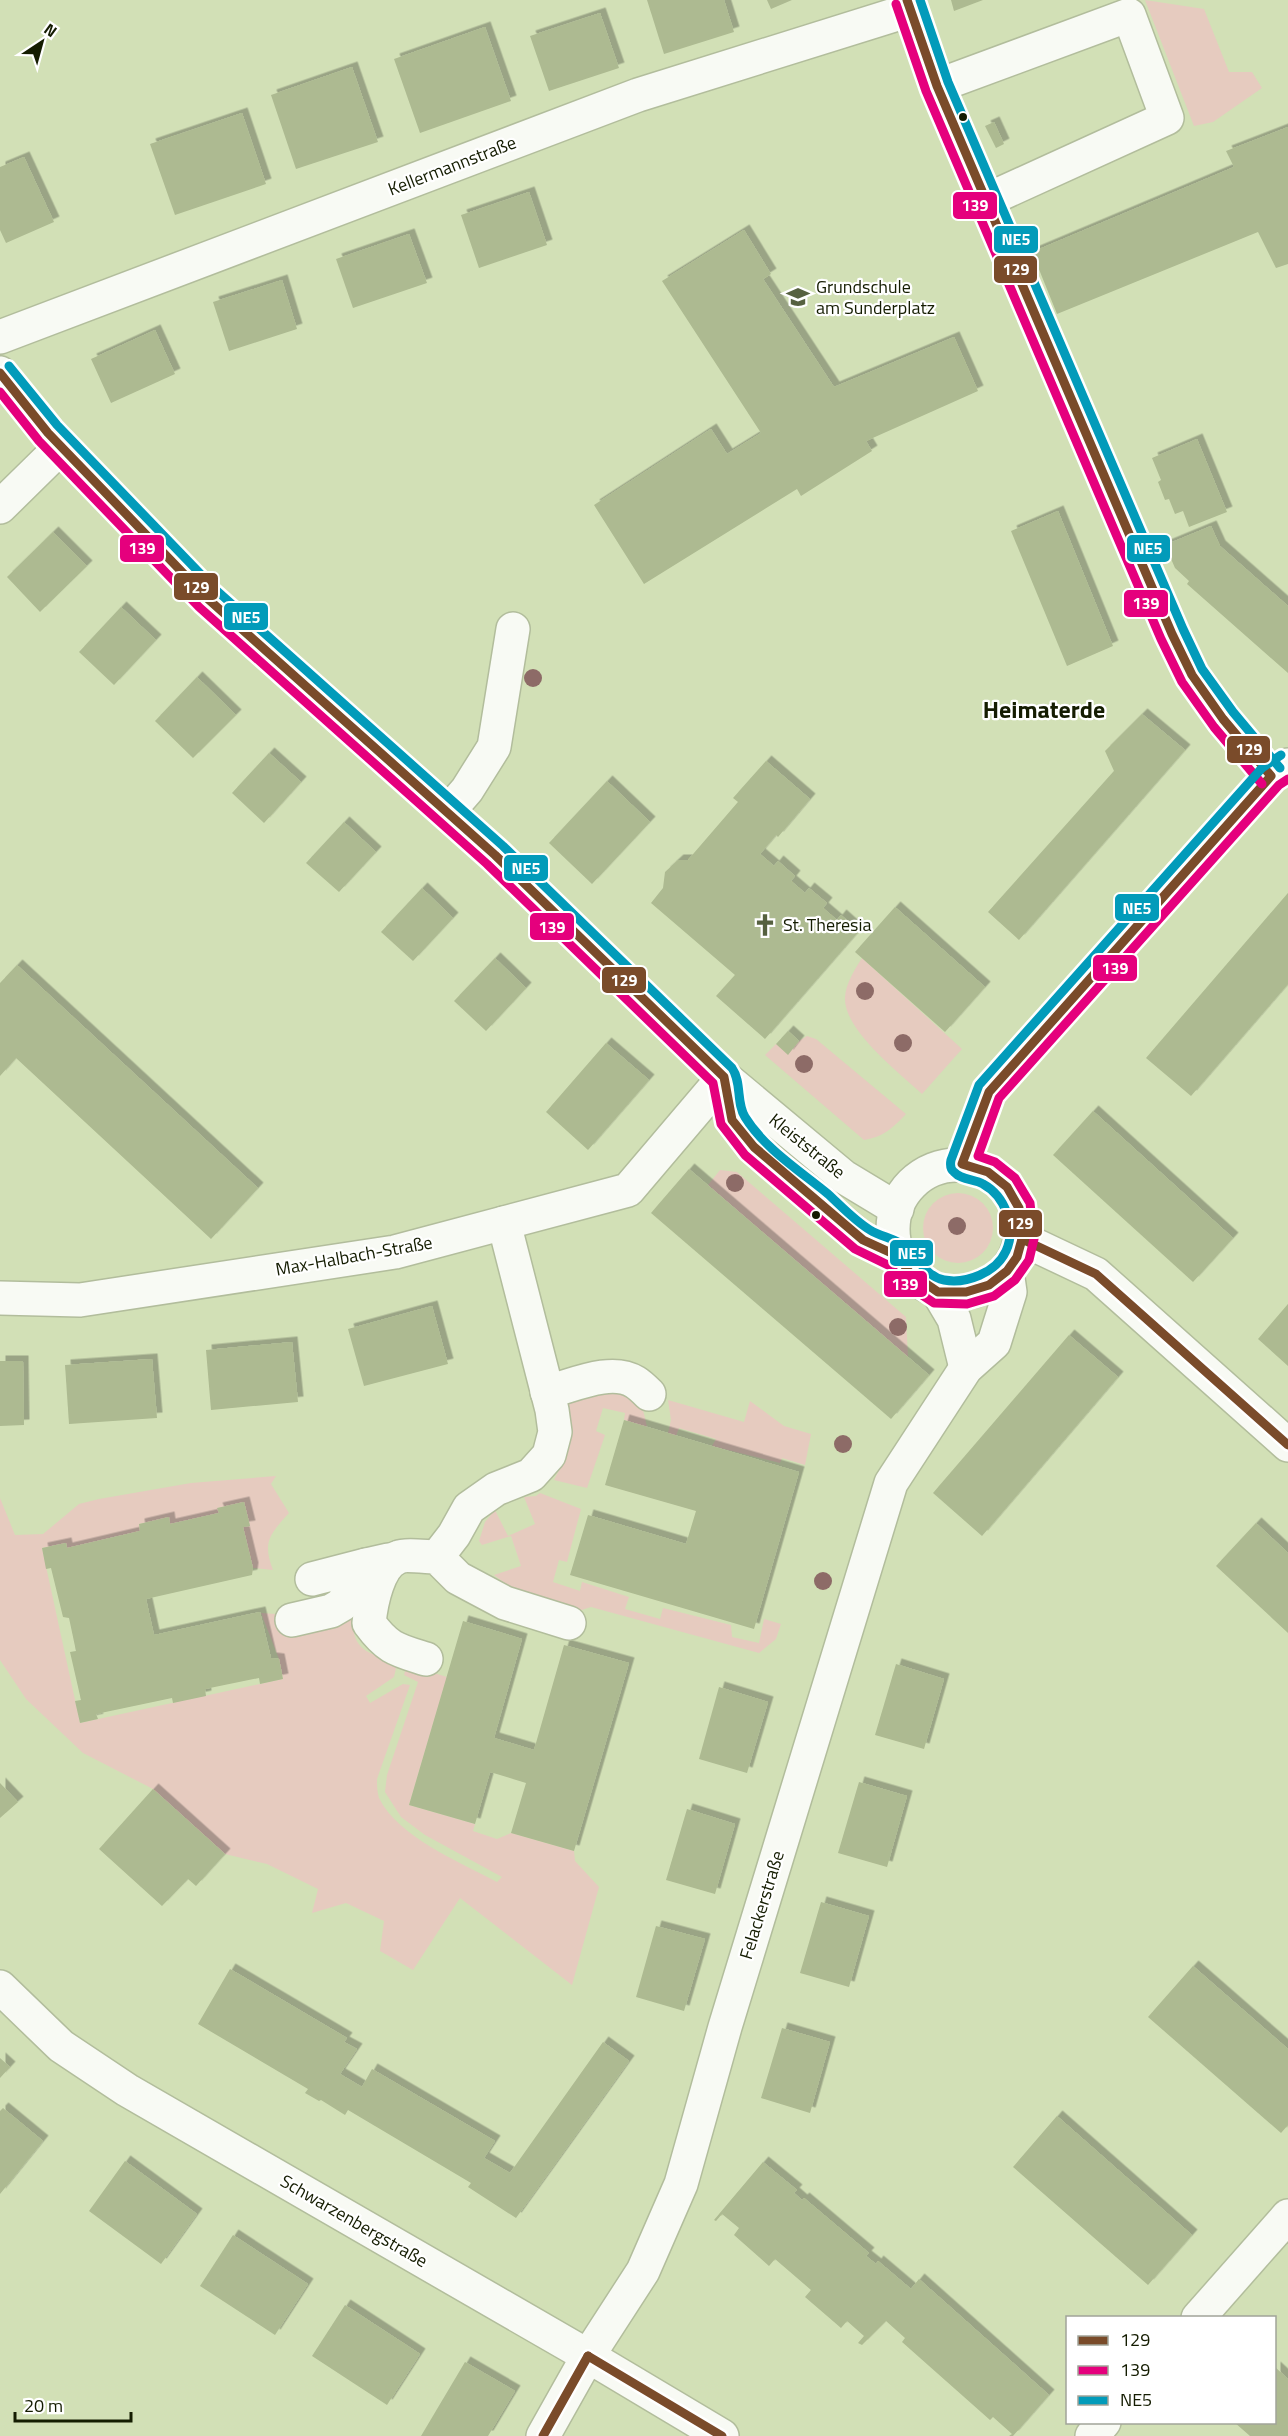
<svg xmlns="http://www.w3.org/2000/svg" width="1288" height="2436" font-family="'Titillium Web',sans-serif">
<defs>
<filter id="shadow"><feDropShadow dx="5.5" dy="-5.5" stdDeviation="0" flood-color="#0004"/></filter>
</defs>
<rect width="100%" height="100%" fill="#d2e0b6"/>
<!-- green -->
<g fill="#e6cbbf">
<path d="M1145 0 1204 9 1229 72H1252L1262 88 1213 122 1194 126Z"/>
<path d="M862 958 962 1049 922 1094C900 1073 843 1030 845 997 846 983 855 969 862 958Z"/>
<path d="M807 1036 816 1039 906 1114C893 1128 883 1137 864 1140L765 1055 776 1044 788 1054 799 1041Z"/>
<path d="M720 1170 737 1172 906 1317 908 1357 708 1185Z"/>
<circle cx="958" cy="1228" r="35"/>
<path d="M617 1387C639 1398 642 1401 647 1427L624 1420 625 1413 603 1408 596 1431 605 1435 587 1488 554 1480 566 1456 571 1433 565 1399Z"/>
<path d="M668 1400 744 1422 750 1401 784 1426 811 1434 805 1465 782 1458 780 1463 712 1446 716 1439 679 1428 676 1436 668 1433 671 1420Z"/>
<path d="M276 1476 271 1484 289 1513C270 1534 262 1542 273 1570L253 1568 243 1527 250 1526 244 1502 218 1508 219 1513 170 1524 169 1518 139 1524 140 1531 67 1548 66 1543 42 1548 80 1723 283 1679 279 1659 261 1613 276 1614 283 1634 290 1633 357 1603C352 1622 349 1643 370 1653 379 1657 388 1659 397 1664L394 1677 366 1696 370 1703 403 1684 410 1685 377 1779C377 1785 377 1792 379 1798 398 1837 460 1862 497 1882L502 1877 425 1835 401 1817 385 1792 387 1775 418 1682 404 1675 407 1665 447 1677 409 1805 475 1824 473 1831 497 1839 511 1833 574 1851 575 1861 599 1887 572 1985 460 1898 413 1970 380 1951 384 1921 346 1903 312 1913 318 1889 267 1864 225 1854 153 1789 83 1753 26 1699 0 1660V1498L15 1535 43 1534 79 1504 99 1499 191 1483Z"/>
<path d="M540 1493 581 1509 567 1562 559 1560 553 1582 580 1591 582 1582 629 1597 625 1609 660 1619 663 1608 731 1625 732 1637 759 1643 764 1619 781 1624 776 1639 759 1653 591 1607 572 1613 522 1596 494 1575 521 1566 511 1536 482 1545 479 1541 485 1522 495 1510 508 1536 535 1524 524 1497 536 1496Z"/>
</g>
<!-- building -->
<g fill="#adba91" filter="url(#shadow)">
<path d="M647 0H724L734 32 664 54Z"/>
<path d="M767 0H792L771 9Z"/>
<path d="M951 0H983L954 11Z"/>
<path d="M600 13 619 68 549 91 530 36Z"/>
<path d="M485 27 511 101 420 133 394 59Z"/>
<path d="M352 67 378 142 296 169 271 95Z"/>
<path d="M242 113 266 184 175 215 150 144Z"/>
<path d="M994 122 1004 144 996 148 985 126Z"/>
<path d="M1288 127V264L1276 268 1258 232 1057 314 1032 252 1234 167 1226 151Z"/>
<path d="M24 157 54 222 6 243 0 230V167Z"/>
<path d="M529 192 547 245 479 268 461 215Z"/>
<path d="M744 230 771 274 763 279 834 387 954 337 978 391 866 441 872 451 801 496 797 489 644 584 594 505 711 429 727 454 761 433 662 281Z"/>
<path d="M409 234 427 283 353 308 336 259Z"/>
<path d="M282 280 297 329 229 351 213 302Z"/>
<path d="M155 330 175 374 111 403 91 359Z"/>
<path d="M1197 439 1227 512 1189 527 1183 511 1175 514 1169 499 1165 500 1158 482 1161 480 1152 458Z"/>
<path d="M1058 511 1113 646 1067 666 1011 531Z"/>
<path d="M1211 526 1220 546 1288 606V673L1187 584 1189 581 1175 568 1165 545Z"/>
<path d="M53 532 87 566 40 612 7 577Z"/>
<path d="M121 607 156 640 114 685 79 652Z"/>
<path d="M197 677 236 715 193 758 155 721Z"/>
<path d="M1142 714 1185 750 1019 940 988 912 1114 771 1105 751Z"/>
<path d="M269 753 301 782 264 823 232 793Z"/>
<path d="M766 761 810 799 778 837 776 835 760 854 774 866 778 861 795 876 791 881 805 893 809 888 827 903 823 908 837 920 841 915 859 931 765 1039 716 996 735 975 651 903 663 888 665 872 678 860H688L738 802 733 798Z"/>
<path d="M607 781 650 822 592 884 549 843Z"/>
<path d="M344 822 376 852 339 892 306 863Z"/>
<path d="M422 888 453 918 413 961 381 932Z"/>
<path d="M1288 893V984L1191 1096 1146 1058Z"/>
<path d="M895 907 985 987 945 1032 855 952Z"/>
<path d="M495 958 526 988 486 1031 454 1001Z"/>
<path d="M17 965 258 1188 211 1239 16 1058 0 1076V983Z"/>
<path d="M788 1031 799 1041 788 1055 776 1044Z"/>
<path d="M606 1043 649 1080 588 1150 546 1112Z"/>
<path d="M1093 1111 1233 1238 1193 1282 1053 1155Z"/>
<path d="M689 1169 929 1375 891 1419 651 1213Z"/>
<path d="M1288 1304V1366L1258 1339Z"/>
<path d="M432 1306 448 1364 364 1386 348 1329Z"/>
<path d="M1069 1335 1118 1377 982 1536 933 1493Z"/>
<path d="M292 1342 298 1402 211 1410 206 1350Z"/>
<path d="M152 1359 157 1418 69 1424 65 1365Z"/>
<path d="M0 1361H23L24 1425 0 1426Z"/>
<path d="M624 1420 799 1472 754 1629 570 1575 588 1515 686 1544 696 1511 605 1485Z"/>
<path d="M244 1502 250 1526 243 1527 253 1568 252 1575 146 1599 154 1635 260 1612 271 1658 279 1659 283 1679 260 1684 259 1678 205 1689 206 1696 173 1703 172 1698 96 1714 98 1719 80 1723 75 1701 81 1700 70 1652 76 1651 69 1618 63 1617 51 1568 46 1569 42 1548 66 1543 67 1548 140 1531 139 1524 169 1517 170 1524 219 1513 217 1508Z"/>
<path d="M1256 1523 1288 1553V1633L1216 1566Z"/>
<path d="M463 1621 522 1639 494 1738 534 1750 564 1645 629 1663 574 1851 511 1833 526 1783 490 1772 475 1824 409 1805Z"/>
<path d="M896 1664 944 1679 924 1749 875 1735Z"/>
<path d="M719 1687 768 1702 747 1773 699 1759Z"/>
<path d="M859 1782 907 1796 887 1867 838 1853Z"/>
<path d="M0 1783 18 1802 0 1818Z"/>
<path d="M153 1789 225 1854 196 1886 188 1879 162 1906 99 1849Z"/>
<path d="M687 1809 735 1824 715 1894 666 1880Z"/>
<path d="M821 1902 869 1916 849 1987 800 1973Z"/>
<path d="M656 1926 705 1939 684 2011 636 1997Z"/>
<path d="M1193 1966 1288 2049V2125L1281 2133 1148 2017Z"/>
<path d="M230 1969 347 2038 344 2042 357 2049 340 2074 362 2087 372 2069 495 2141 484 2158 510 2173 603 2042 629 2061 516 2218 468 2187 471 2183 348 2110 345 2115 321 2100 319 2101 305 2093 308 2089 198 2024Z"/>
<path d="M782 2028 830 2042 810 2113 761 2098Z"/>
<path d="M0 2058 10 2067 0 2078Z"/>
<path d="M3 2108 43 2141 0 2194V2111Z"/>
<path d="M1057 2116 1192 2235 1148 2285 1013 2167Z"/>
<path d="M125 2161 197 2214 161 2264 89 2211Z"/>
<path d="M763 2162 797 2190 794 2193 802 2200 804 2198 869 2253 866 2256 876 2264 878 2261 911 2289 919 2279 1049 2395 1013 2436H1009L1012 2434 993 2417 990 2420 902 2342 905 2338 886 2321 862 2345 858 2343 864 2336 847 2321 841 2328 805 2297 811 2290 775 2259 769 2266 734 2235 739 2228 722 2214 716 2221 714 2220Z"/>
<path d="M233 2235 308 2284 275 2335 200 2286Z"/>
<path d="M345 2305 420 2354 387 2405 312 2356Z"/>
<path d="M465 2362 515 2391 488 2436H421Z"/>
<path d="M1275 2367 1288 2379V2436H1250L1234 2422H1275Z"/>
</g>
<g fill="none" stroke-linecap="round" stroke-linejoin="round">
<!-- minor casing -->
<g stroke="#b2bd9c" stroke-width="36">
<g id="minor">
<path d="M907 0 937 86 1172 634 1192 675 1223 719 1271 776"/>
<path d="M937 86 1129 15 1167 118 987 200"/>
<path d="M0 337 638 95 910 10"/>
<path d="M0 373 48 433 208 599 495 855 724 1077 844 1177 897 1209"/>
<path d="M0 507 61 447"/>
<path d="M447 813 467 790 494 747 513 629"/>
<path d="M724 1077 732 1120 754 1147 863 1240 898 1256"/>
<path d="M962 1164 989 1092 1271 776 1288 765"/>
<circle cx="957" cy="1229" r="64"/>
<path d="M1022 1239 1096 1274 1288 1445"/>
<path d="M938 1292 954 1319 966 1368"/>
<path d="M0 1298 80 1300 395 1252 628 1190 724 1077"/>
<path d="M547 1392C572 1386 611 1367 635 1382 640 1385 645 1390 649 1394"/>
<path d="M437 1557 454 1535 469 1508 496 1489 531 1475 549 1455 555 1432 552 1410 504 1223"/>
<path d="M312 1579 366 1565"/>
<path d="M292 1620 331 1611 343 1604 351 1586 366 1565 388 1560"/>
<path d="M426 1659C397 1650 388 1649 369 1623 371 1604 378 1564 399 1557 406 1554 428 1557 437 1557L458 1578 505 1603 569 1623"/>
<path d="M0 1987 61 2046 127 2090 588 2356 722 2436"/>
<path d="M1198 2318 1288 2216"/>
<path d="M543 2436 588 2356 643 2271 681 2184 725 2027 891 1483 966 1368 994 1343 1010 1292 1007 1271"/>
<path d="M1092 2436 1104 2422"/>
</g>
</g>
<!-- minor -->
<use href="#minor" stroke="#f8faf4" stroke-width="33"/>
<!-- bus-1 casing -->
<g stroke="#fff" stroke-width="14">
<g id="bus-1">
<path d="M0 373 48 433 208 599 495 855 724 1077 732 1120 754 1147 863 1240 898 1256 909 1272 938 1292H966L989 1285 1007 1271 1017 1257 1022 1239 1019 1208 1007 1187 988 1172 962 1164 989 1092 1271 776 1223 719 1192 675 1172 634 937 86 907 0"/>
<path d="M1022 1239 1096 1274 1288 1445"/>
<path d="M588 2356 722 2436"/>
<path d="M543 2436 588 2356"/>
</g>
</g>
<!-- bus-2 casing -->
<g stroke="#fff" stroke-width="14">
<g id="bus-2">
<path d="M896 4 926 91 1161 639 1182 682 1214 727 1262 784"/>
<path d="M0 392 39 441 199 607 487 864 713 1083 721 1124 745 1155 855 1249 890 1266 901 1281 934 1303 967 1304 994 1296 1015 1280 1029 1260 1034 1239 1030 1203 1015 1178 995 1162 978 1156 999 1098 1279 785 1288 779"/>
</g>
</g>
<!-- bus-3 casing -->
<g stroke="#fff" stroke-width="14">
<g id="bus-3">
<path d="M920 0 948 82 1183 629 1202 669 1233 712 1280 768"/>
<path d="M9 366 57 425 216 590 503 846 732 1068C742 1082 736 1103 745 1117 764 1148 800 1171 828 1194 841 1206 855 1221 870 1230 881 1237 898 1239 907 1248 918 1259 927 1277 944 1280 966 1284 996 1273 1006 1251 1017 1227 1005 1196 983 1184 975 1179 961 1180 954 1172 950 1169 950 1165 951 1160L979 1085 1262 768 1281 755"/>
</g>
</g>
<!-- bus-1 -->
<use href="#bus-1" stroke="#7a4b2a" stroke-width="9"/>
<!-- bus-2 -->
<use href="#bus-2" stroke="#e5007d" stroke-width="9"/>
<!-- bus-3 -->
<use href="#bus-3" stroke="#029bba" stroke-width="9"/>
</g>
<!-- trees -->
<g fill="#8d6b67">
<circle cx="533" cy="678" r="9"/>
<circle cx="865" cy="991" r="9"/>
<circle cx="903" cy="1043" r="9"/>
<circle cx="804" cy="1064" r="9"/>
<circle cx="735" cy="1183" r="9"/>
<circle cx="957" cy="1226" r="9"/>
<circle cx="898" cy="1327" r="9"/>
<circle cx="843" cy="1444" r="9"/>
<circle cx="823" cy="1581" r="9"/>
</g>
<!-- icons -->
<defs>
<g id="school-bare" transform="scale(1.8)"><path d="M0-5L7-2L0 1L-7-2ZM-4 1L0 2.5L4 1V4Q0 6-4 4Z" fill="#566140" stroke="#fff" stroke-width="2.5" paint-order="stroke"/></g>
<g id="church-bare" transform="scale(1.8)"><path d="M-1.2-6h2.4v3.5h3.3v2.4h-3.3V6h-2.4V-.1h-3.3v-2.4h3.3Z" fill="#566140" stroke="#fff" stroke-width="2.5" paint-order="stroke"/></g>
</defs>
<g fill-rule="evenodd">
<use href="#school-bare" x="798" y="297"/>
<use href="#church-bare" x="765" y="925"/>
</g>
<!-- markers -->
<g fill="#141c01" stroke="#fff" stroke-width="2">
<circle cx="963" cy="117" r="5"/>
<circle cx="816" cy="1215" r="5"/>
</g>
<g text-anchor="middle" stroke-width="4.5" stroke-linejoin="round" paint-order="stroke">
<!-- street labels -->
<g font-size="18" fill="#141c01" stroke="#fff">
<text transform="translate(452 166) rotate(-21)" y="6">Kellermannstraße</text>
<text transform="translate(807 1146) rotate(39)" y="6">Kleiststraße</text>
<text transform="translate(354 1256) rotate(-10)" y="6">Max-Halbach-Straße</text>
<text transform="translate(762 1905) rotate(-73)" y="6">Felackerstraße</text>
<text transform="translate(354 2221) rotate(30)" y="6">Schwarzenbergstraße</text>
</g>
<!-- poi labels -->
<g font-size="18" fill="#141c01" stroke="#fff" text-anchor="start">
<text x="816" y="293">Grundschule<tspan x="816" dy="21">am Sunderplatz</tspan></text>
<text x="783" y="931">St. Theresia</text>
</g>
<!-- district labels -->
<g font-size="24" font-weight="bold" fill="#141c01" stroke="#fff">
<text x="1044" y="718">Heimaterde</text>
</g>
</g>
<g stroke="#fff" stroke-width="2">
<rect x="952" y="191" width="46" height="29" rx="6" fill="#e5007d"/>
<rect x="993" y="225" width="46" height="29" rx="6" fill="#029bba"/>
<rect x="993" y="255" width="45" height="29" rx="6" fill="#7a4b2a"/>
<rect x="119" y="534" width="46" height="29" rx="6" fill="#e5007d"/>
<rect x="1126" y="534" width="45" height="29" rx="6" fill="#029bba"/>
<rect x="173" y="572" width="46" height="29" rx="6" fill="#7a4b2a"/>
<rect x="1123" y="589" width="46" height="29" rx="6" fill="#e5007d"/>
<rect x="223" y="602" width="46" height="29" rx="6" fill="#029bba"/>
<rect x="1226" y="735" width="45" height="29" rx="6" fill="#7a4b2a"/>
<rect x="503" y="854" width="46" height="28" rx="6" fill="#029bba"/>
<rect x="1114" y="893" width="46" height="29" rx="6" fill="#029bba"/>
<rect x="529" y="912" width="46" height="29" rx="6" fill="#e5007d"/>
<rect x="1092" y="954" width="46" height="28" rx="6" fill="#e5007d"/>
<rect x="601" y="966" width="46" height="28" rx="6" fill="#7a4b2a"/>
<rect x="998" y="1209" width="45" height="29" rx="6" fill="#7a4b2a"/>
<rect x="889" y="1239" width="45" height="28" rx="6" fill="#029bba"/>
<rect x="883" y="1270" width="45" height="28" rx="6" fill="#e5007d"/>
</g>
<g font-size="16" text-anchor="middle" font-weight="bold" fill="#fff">
<text x="975" y="211">139</text>
<text x="1016" y="245">NE5</text>
<text x="1016" y="275">129</text>
<text x="142" y="554">139</text>
<text x="1148" y="554">NE5</text>
<text x="196" y="593">129</text>
<text x="1146" y="609">139</text>
<text x="246" y="623">NE5</text>
<text x="1249" y="755">129</text>
<text x="526" y="874">NE5</text>
<text x="1137" y="914">NE5</text>
<text x="552" y="933">139</text>
<text x="1115" y="974">139</text>
<text x="624" y="986">129</text>
<text x="1020" y="1229">129</text>
<text x="912" y="1259">NE5</text>
<text x="905" y="1290">139</text>
</g>
<!-- legend -->
<rect x="1066" y="2316" width="210" height="108" fill="#ffffff" stroke="#a1a499" stroke-width="1.5"/>
<rect x="1078" y="2336" width="30" height="9" fill="#7a4b2a" stroke="#a1a499" stroke-width="1.5"/>
<text x="1120" y="2346" font-size="18" fill="#141c01">129</text>
<rect x="1078" y="2366" width="30" height="9" fill="#e5007d" stroke="#a1a499" stroke-width="1.5"/>
<text x="1120" y="2376" font-size="18" fill="#141c01">139</text>
<rect x="1078" y="2396" width="30" height="9" fill="#029bba" stroke="#a1a499" stroke-width="1.5"/>
<text x="1120" y="2406" font-size="18" fill="#141c01">NE5</text>
<!-- north arrow -->
<g transform="translate(42 42) rotate(36)" stroke="#ffffff" stroke-width="4.5" paint-order="stroke">
<path d="M0-4.5L10 22L0 15L-10 22Z" fill="#141c01"/>
<text y="-9" font-size="16" font-weight="bold" text-anchor="middle" fill="#141c01">N</text>
</g>
<!-- scale -->
<path d="M15 2412v9h116v-9" fill="none" stroke="#141c01" stroke-width="3"/>
<text x="24" y="2412" font-size="18" fill="#141c01" stroke="#ffffff" stroke-width="4.5" paint-order="stroke">20 m</text>
</svg>
